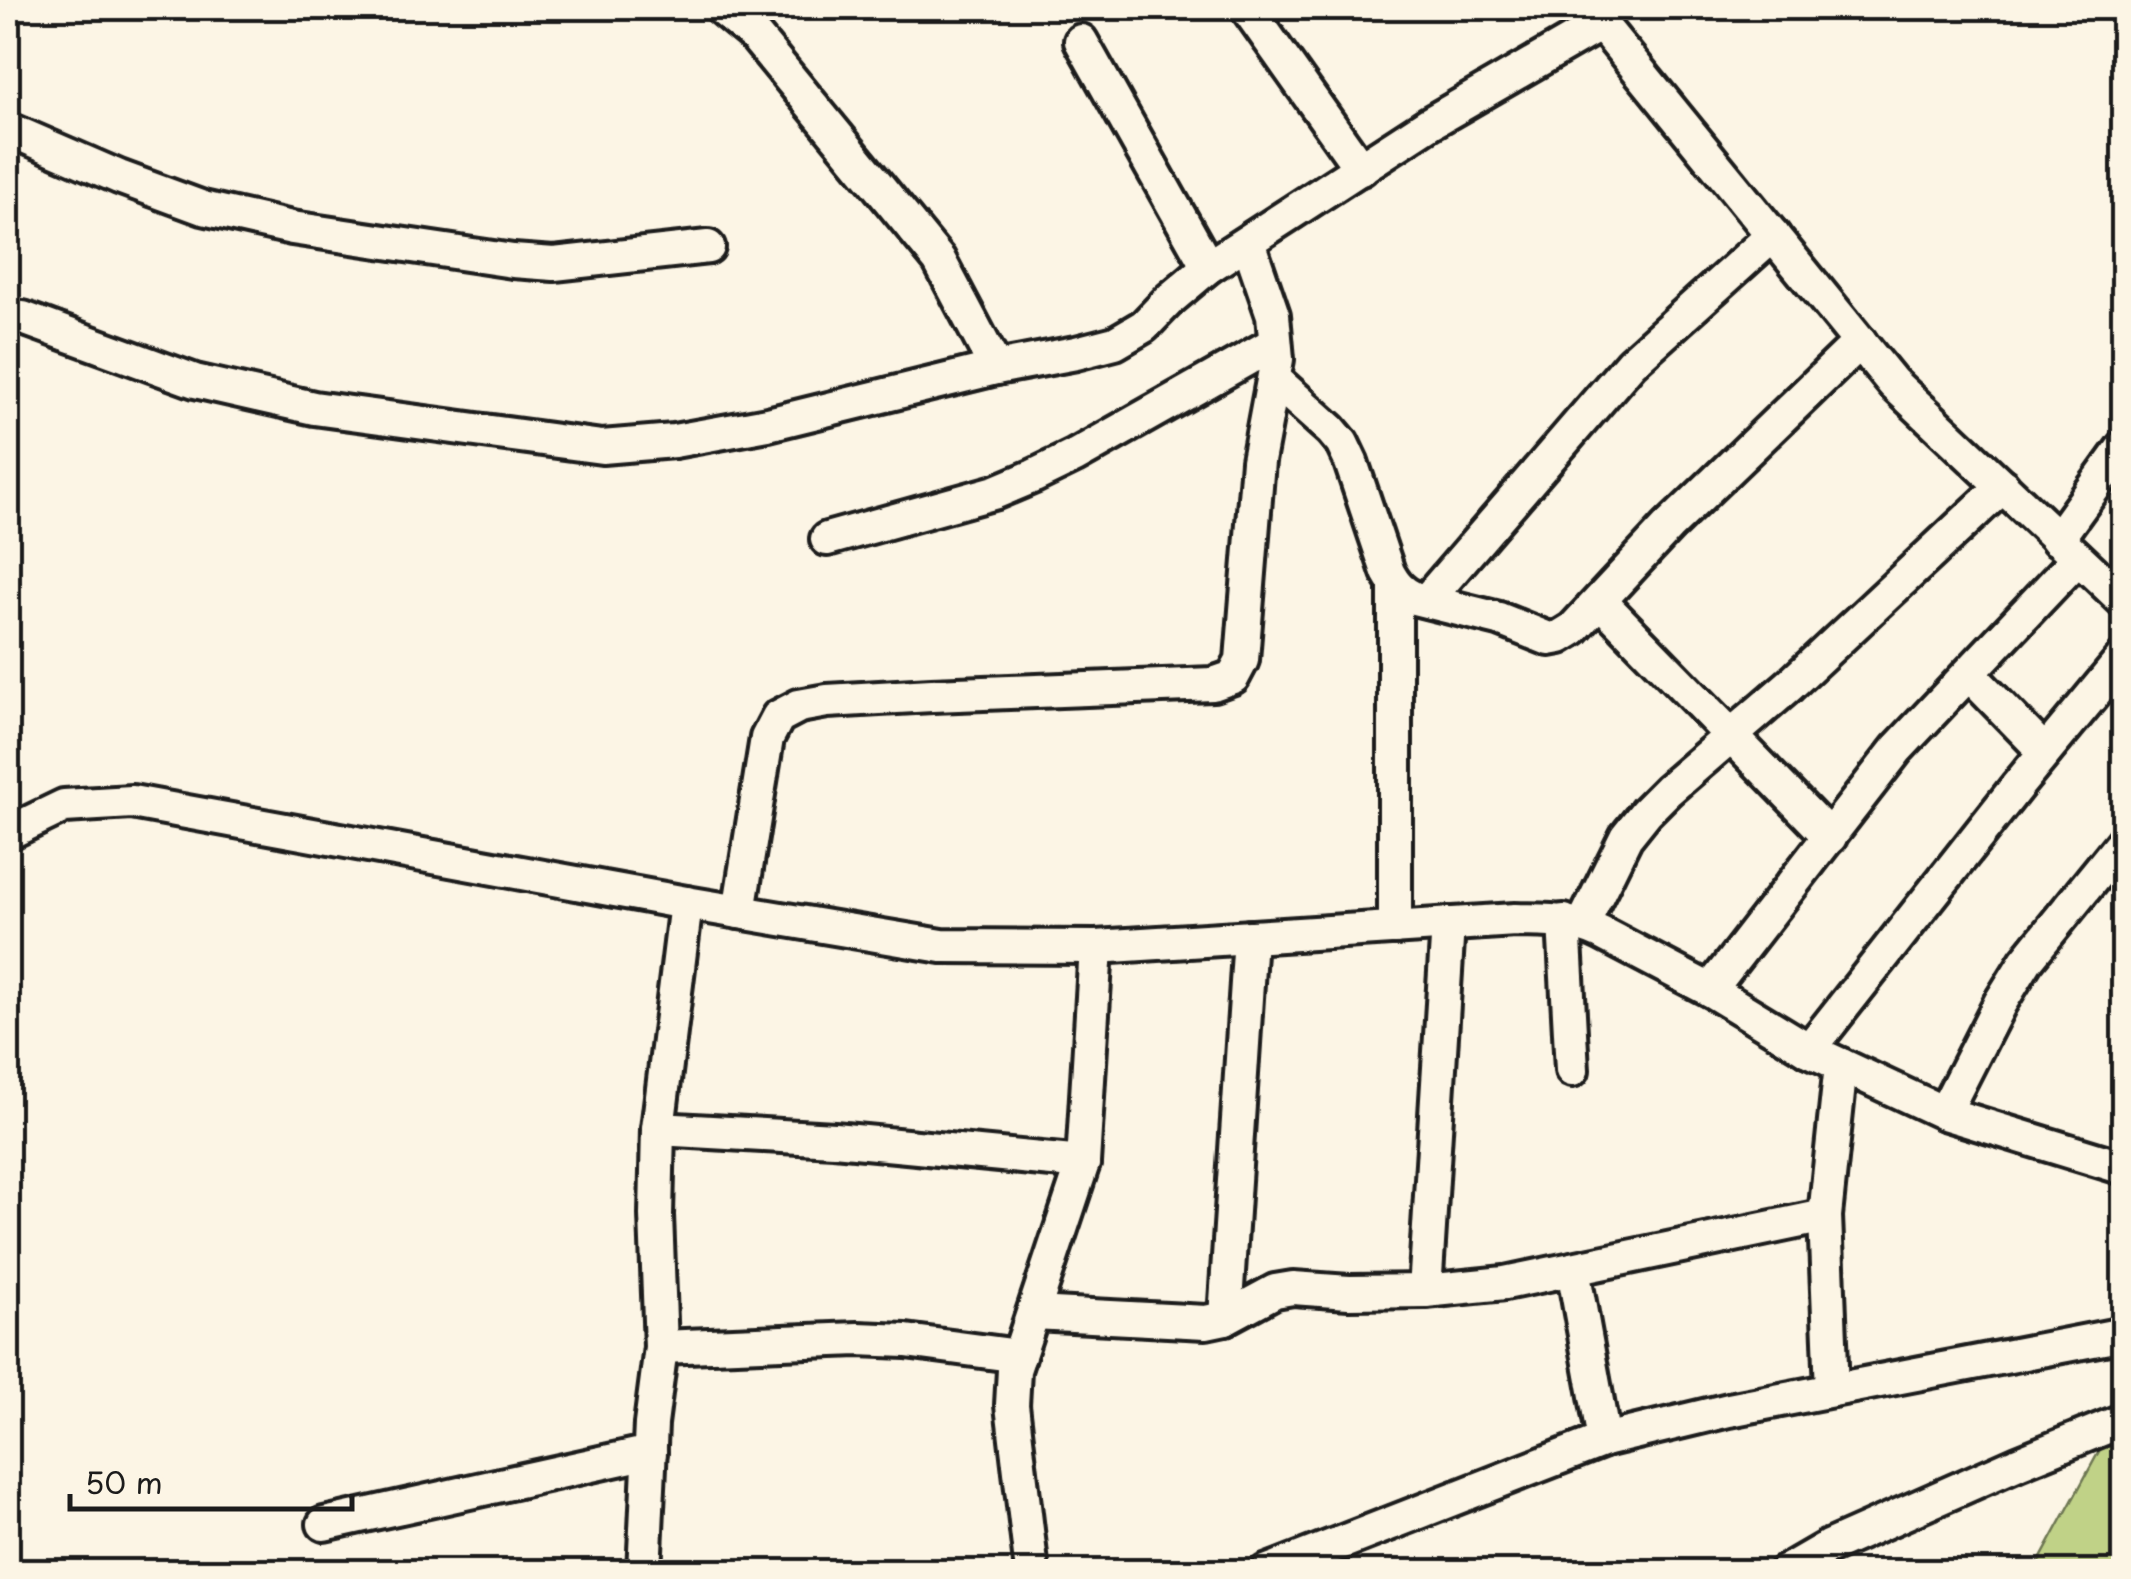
<svg xmlns="http://www.w3.org/2000/svg" width="2131" height="1579" font-family="'Playpen Sans',sans-serif">
<rect width="100%" height="100%" fill="#fcf5e5"/>
<filter id="ink" filterUnits="userSpaceOnUse"><feTurbulence type="fractalNoise" baseFrequency=".01" numOctaves="2"/><feDisplacementMap in="SourceGraphic" scale="20" xChannelSelector="R" yChannelSelector="G"/><feConvolveMatrix kernelMatrix="1 2 1 2 8 2 1 2 1" color-interpolation-filters="sRGB"/></filter>
<g filter="url(#ink)">
<!-- green -->
<path fill="#c0d287" stroke="#6e7752" stroke-width="2.5" d="M2123 1407V1571H2034Z"/>
<g fill="none" stroke-linecap="round" stroke-linejoin="round">
<!-- minor casing -->
<g stroke="#1c1c1c" stroke-width="40">
<g id="minor">
<path d="M721 8 756 37 939 260 996 368"/>
<path d="M1247 8 1361 169"/>
<path d="M1588 8 1893 383 2124 601"/>
<path d="M1081 41 1208 267"/>
<path d="M8 129 119 177 203 208 292 228 513 261 554 264 708 247"/>
<path d="M8 316 23 318 195 381 314 408 602 447 674 441 768 424 996 368 1076 353 1115 343 1144 326 1170 299 1208 267 1430 123 1601 24"/>
<path d="M1274 379 1331 430 1342 443 1351 462 1388 572C1395 585 1401 592 1414 598L1499 619 1549 639 1560 637 1573 629 1668 527 1860 342"/>
<path d="M827 539 996 492 1034 476 1075 456 1275 343"/>
<path d="M2057 539 2124 446"/>
<path d="M1427 600 1631 363 1773 235"/>
<path d="M1600 601 1830 837"/>
<path d="M1969 674 2045 752"/>
<path d="M8 833 64 806 132 802 686 903 942 946 1096 947 1515 920C1546 921 1573 919 1601 933L1710 990 1809 1050 1944 1113 2124 1168"/>
<path d="M739 912 767 738 778 717 799 706 827 701 932 695 1213 684 1233 677 1242 660 1258 461 1277 359 1273 315 1248 242"/>
<path d="M1564 921 1572 1070"/>
<path d="M1583 924 1626 837 1646 812 1668 790 1790 685 2003 486"/>
<path d="M1395 928V585"/>
<path d="M1710 990 1897 749 2078 558"/>
<path d="M1809 1050 2018 785 2124 657"/>
<path d="M1944 1113 2000 1003 2026 961 2124 840"/>
<path d="M658 1129 834 1139 1083 1163"/>
<path d="M1573 1269 1604 1440"/>
<path d="M1425 1291 1448 924"/>
<path d="M1034 1313 1206 1322 1225 1318 1275 1291 1293 1288 1349 1292 1425 1291 1505 1283 1825 1216"/>
<path d="M1225 1318 1250 937"/>
<path d="M661 1347 858 1339 906 1341 1019 1356"/>
<path d="M1832 1390 1825 1216 1841 1065"/>
<path d="M324 1524 650 1452"/>
<path d="M644 1572 651 1424 661 1347 656 1215 658 1129 686 903"/>
<path d="M1032 1572 1012 1405 1014 1370 1083 1163 1096 947"/>
<path d="M1266 1572 1604 1440 1729 1410 2124 1334"/>
<path d="M1785 1572 1828 1547 2018 1463 2124 1420"/>
</g>
</g>
<!-- minor -->
<use href="#minor" stroke="#fcf5e5" stroke-width="32"/>
</g>
</g>
<!-- margin -->
<rect width="2131" height="1579" fill="none" stroke="#fcf5e5" stroke-width="40"/>
<rect x="20" y="20" width="2091" height="1539" fill="none" stroke="#1c1c1c" stroke-width="4" filter="url(#ink)"/>
<!-- scale -->
<path d="M70 1494v15h282v-15" fill="none" stroke="#1c1c1c" stroke-width="5"/>
<text x="85" y="1494" font-size="30" fill="#1c1c1c" stroke="#fcf5e5" stroke-width="8" paint-order="stroke">50 m</text>
</svg>
